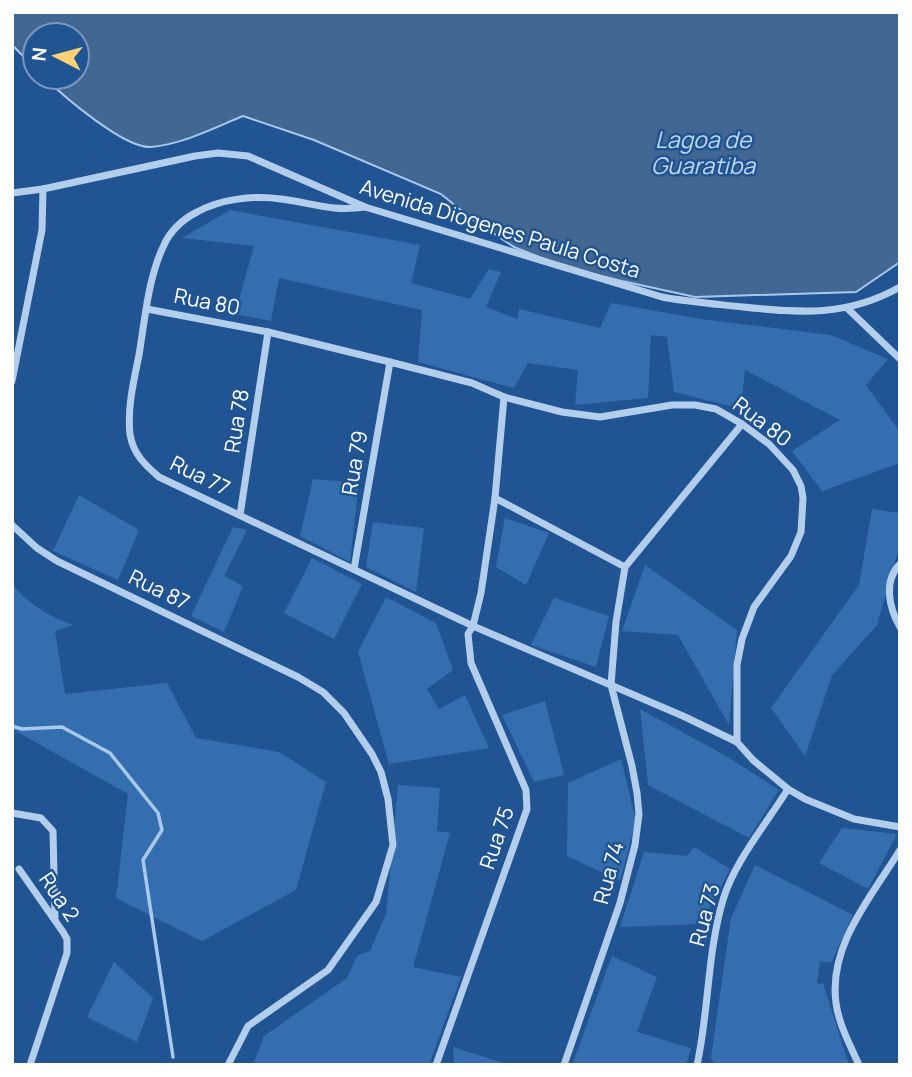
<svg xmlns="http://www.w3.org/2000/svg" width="912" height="1077" font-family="Manrope,sans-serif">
<rect width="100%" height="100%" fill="#215492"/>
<!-- green -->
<g fill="#356eaf">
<path d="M230 210 420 245 411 283 470 299 489 269 501 272 486 307 517 319 519 309 600 328 611 303 701 319 831 335 888 359 866 385 900 432V463L822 491 792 451 840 420 745 370 741 409 674 392 667 337 651 335 648 398 575 405 578 370 528 363 514 388 418 362 422 310 279 278 271 321 235 314 254 246 182 238Z"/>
<path d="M313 479 359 483 350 562 300 536Z"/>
<path d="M79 495 139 530 118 580 53 551Z"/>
<path d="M872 509 900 513V544L877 625 832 675 805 756 771 708 859 585Z"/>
<path d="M505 518 549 533 526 585 496 567Z"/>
<path d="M373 522 424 528 416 592 366 567Z"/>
<path d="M233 527 247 530 224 576 243 586 224 632 191 616Z"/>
<path d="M312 558 362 584 334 639 284 613Z"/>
<path d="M645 565 737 630 729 725 678 635 622 631Z"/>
<path d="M12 584C28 604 50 617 73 625L55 631 65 694 167 683 196 738 279 752 326 782 296 890 202 941 116 898 128 794 12 729Z"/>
<path d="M386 597 436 623 453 670 427 689 439 709 465 695 489 748 389 764 358 652Z"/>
<path d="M554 598 609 616 596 667 531 645Z"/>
<path d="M545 701 564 775 534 782 502 715Z"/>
<path d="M640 709 728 757 779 790 749 838 648 785Z"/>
<path d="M621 759 636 821 620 881 567 856 568 783Z"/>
<path d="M398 785 440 788 437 831 450 833 413 967 461 977 429 1065H253L264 1036 347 978 357 956 370 951 386 914Z"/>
<path d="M842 828 897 834 868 889 819 863Z"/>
<path d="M694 847 730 869 702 924 620 927 644 852 687 856Z"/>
<path d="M755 865 853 915 831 963 820 961 817 984 823 983 849 1065H715L711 1057 731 918Z"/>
<path d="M612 956 657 977 637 1032 691 1048 686 1065H572Z"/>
<path d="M114 962 153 998 137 1042 87 1017Z"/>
<path d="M453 1047 510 1065H454Z"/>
</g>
<!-- water -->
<path fill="#436793" stroke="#a7c9ee" stroke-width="2" d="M12 12H900V262L856 292 695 297 622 281 565 267 514 247 473 220 441 194 314 140 243 116C214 128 183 144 151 147 125 149 63 96 44 77H77V35H35V68L12 45Z"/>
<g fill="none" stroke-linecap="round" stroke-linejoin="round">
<!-- stream -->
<path stroke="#a7c9ee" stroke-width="3.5" d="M12 726 22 729 62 727 110 753 158 813 162 830 143 860 173 1057"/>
<!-- street -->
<g stroke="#b3ceed" stroke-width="7">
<path d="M12 193 43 189 195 156 218 153 248 156 365 207 662 297C689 302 716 304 743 307 800 313 847 317 900 287"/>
<path d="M365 207C331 212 313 203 281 199 253 195 221 199 197 212 183 219 170 231 164 245 148 278 145 319 139 355 134 380 127 408 130 434 133 454 145 465 159 477L473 626 683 716 737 742 753 760 788 789 805 799 854 819 900 827"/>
<path d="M847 308 900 359"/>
<path d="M147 309 268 332 390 362 472 383 504 397 562 412 600 417 672 405H695L716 409 742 424 769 444 793 470 801 486 803 498 801 532 791 556 754 607 742 639 737 665V742"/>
<path d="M12 381 42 230 43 189"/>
<path d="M495 498 625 567"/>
<path d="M240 515 268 332"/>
<path d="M12 525 37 548 57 561 298 677 323 692 344 713 372 754 381 772 388 799 393 845 376 902 328 970 248 1026 228 1065"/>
<path d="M900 564C883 581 889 608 900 627"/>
<path d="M354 569 390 362"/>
<path d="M12 813 41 818 53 831 55 920"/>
<path d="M19 869 63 932 67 939V953L30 1065"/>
<path d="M436 1065 527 809 526 790 471 663 468 634 473 626 481 593 495 498 504 397"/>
<path d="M564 1065 620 903 635 845 639 814 637 793 632 766 611 685 616 622 625 567 742 424"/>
<path d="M697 1065C709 1011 707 954 723 900 734 862 767 823 788 789"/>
<path d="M859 1065C850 1045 839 1025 836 1003 828 945 872 896 900 850"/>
</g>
</g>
<g text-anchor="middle" stroke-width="5" stroke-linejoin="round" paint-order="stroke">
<!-- street labels -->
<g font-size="21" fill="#fff" stroke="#215492">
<text transform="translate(500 229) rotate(17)" y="7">Avenida Diogenes Paula Costa</text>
<text transform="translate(207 302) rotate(11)" y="7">Rua 80</text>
<text transform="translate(237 421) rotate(-81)" y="7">Rua 78</text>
<text transform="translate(762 422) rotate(37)" y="7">Rua 80</text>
<text transform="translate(355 463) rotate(-80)" y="7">Rua 79</text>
<text transform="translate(200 476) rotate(26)" y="7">Rua 77</text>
<text transform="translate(159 590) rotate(26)" y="7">Rua 87</text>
<text transform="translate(497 838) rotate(-71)" y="7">Rua 75</text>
<text transform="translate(609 873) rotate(-75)" y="7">Rua 74</text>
<text transform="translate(59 897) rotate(56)" y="7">Rua 2</text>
<text transform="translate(705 915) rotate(-75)" y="7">Rua 73</text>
</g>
<!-- water labels -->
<g font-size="23" font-style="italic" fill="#bfd8f4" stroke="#215492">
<text x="703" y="148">Lagoa de<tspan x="703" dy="26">Guaratiba</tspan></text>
</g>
</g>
<!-- border -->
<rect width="912" height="1077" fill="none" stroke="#ffffff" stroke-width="28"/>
<!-- north arrow -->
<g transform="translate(56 56) rotate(276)"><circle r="33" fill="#215492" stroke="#7a98be" stroke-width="2"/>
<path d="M0-5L12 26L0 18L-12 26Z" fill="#fad175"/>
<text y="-10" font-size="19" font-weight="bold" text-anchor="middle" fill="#ffffff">N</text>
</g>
</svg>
